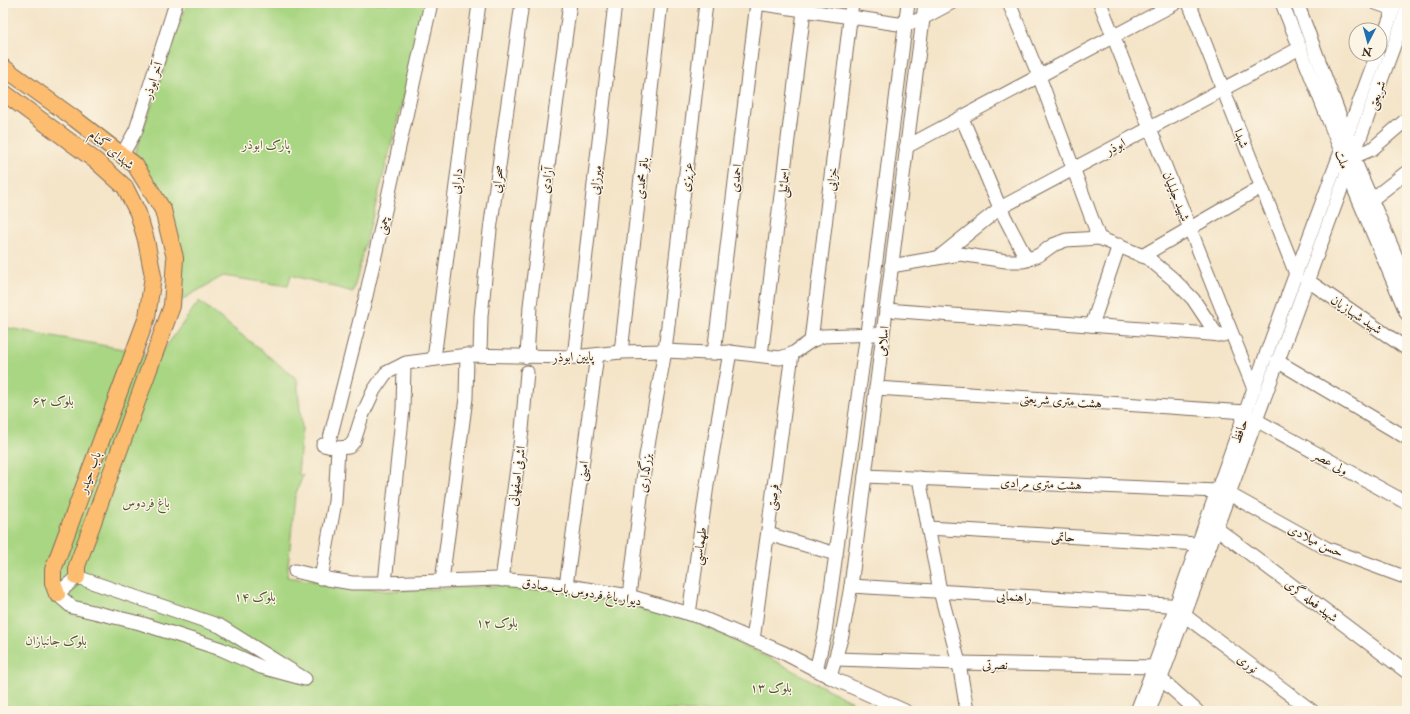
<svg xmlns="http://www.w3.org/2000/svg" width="1410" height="714" font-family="'IM FELL Double Pica',Amiri,serif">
<rect width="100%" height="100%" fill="#fcf5e5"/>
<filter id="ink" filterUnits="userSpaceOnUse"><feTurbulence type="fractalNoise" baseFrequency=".025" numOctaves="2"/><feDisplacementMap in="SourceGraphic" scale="8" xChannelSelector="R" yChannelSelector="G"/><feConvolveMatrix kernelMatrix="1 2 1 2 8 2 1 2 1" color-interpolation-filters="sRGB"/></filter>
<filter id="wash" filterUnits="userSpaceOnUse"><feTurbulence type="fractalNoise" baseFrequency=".012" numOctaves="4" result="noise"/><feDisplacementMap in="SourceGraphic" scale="16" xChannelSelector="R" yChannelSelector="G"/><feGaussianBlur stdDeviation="0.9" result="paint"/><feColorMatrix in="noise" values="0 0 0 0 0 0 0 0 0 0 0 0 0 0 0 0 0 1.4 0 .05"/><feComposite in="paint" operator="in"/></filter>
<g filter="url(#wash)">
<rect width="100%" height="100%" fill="#f4e4c8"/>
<!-- green -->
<g fill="#a9d682" stroke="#728050">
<path d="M187 3H428L353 292 291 275 288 286 223 276 178 302 172 223 134 156Z"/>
<path d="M199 301 297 379 302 429 298 474 303 475 295 496 287 577 387 591 515 585 573 592 615 601 683 618 709 628 756 651 850 701 872 711H3V327L134 351 157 359Z"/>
</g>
</g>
<g filter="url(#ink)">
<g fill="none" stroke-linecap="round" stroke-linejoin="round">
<!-- minor casing -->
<g stroke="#7c6b5a" stroke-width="15">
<g id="minor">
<path d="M755 3 905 25 923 18 951 3"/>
<path d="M1009 3 1039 76 1099 238 1148 258 1173 279 1193 299 1217 335"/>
<path d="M1100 3 1254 389"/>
<path d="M1189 3 1296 274"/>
<path d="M1282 3 1341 151 1347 172 1407 314"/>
<path d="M1297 3 1347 135 1353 157 1407 282"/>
<path d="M1376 3 1393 9"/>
<path d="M1380 45 1396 3"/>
<path d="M962 118 1000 208 1027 260"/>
<path d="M906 147 1176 3"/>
<path d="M122 155 136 130 176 3"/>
<path d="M1353 157 1372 149 1407 119"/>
<path d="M1363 204 1371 200 1407 172"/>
<path d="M1142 256 1261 187"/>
<path d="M939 257 1000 208 1300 48"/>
<path d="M891 266 960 254 1006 261H1023L1039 255 1053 245 1066 240 1099 238"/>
<path d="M1307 280 1407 349"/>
<path d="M886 310 1223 335"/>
<path d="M1092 325 1119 245"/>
<path d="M811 341 852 3"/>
<path d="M621 352 661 3"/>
<path d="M714 353 757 3"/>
<path d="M480 355 481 316 490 230 522 3"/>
<path d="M761 355 805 3"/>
<path d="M527 357 530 306 539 233 570 3"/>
<path d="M574 357 615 3"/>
<path d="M434 359 479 3"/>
<path d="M1277 361 1407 438"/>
<path d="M876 388 1246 412"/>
<path d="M1256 420 1407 503"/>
<path d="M323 445 338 448 349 447 354 441 362 416 374 390 386 373 406 363 467 355 574 357 621 352 665 351 708 353 730 352 780 358 792 354 811 341 823 336 875 334"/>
<path d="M328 446 366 296 431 3"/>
<path d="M865 476 1217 491"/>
<path d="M919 478 940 591 959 663 967 711"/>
<path d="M1229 494 1326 548 1407 578"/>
<path d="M928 528 1198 544"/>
<path d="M1216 528 1407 672"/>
<path d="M768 534 836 554"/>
<path d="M295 571 328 579 352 583H385L497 579 550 583 629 596 700 617 784 653 830 677 905 711"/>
<path d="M77 577 220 626 305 679 261 667 221 649 140 623 72 607 57 594Z"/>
<path d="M321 578 335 502 338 448"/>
<path d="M502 580 522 430 527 372"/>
<path d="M442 581 466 398 467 355"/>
<path d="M385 583 403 409 404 364"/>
<path d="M566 586 597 355"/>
<path d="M851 586 1185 606"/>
<path d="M629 596 646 456 665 351 706 3"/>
<path d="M689 614 708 478 730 352"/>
<path d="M1184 615 1312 711"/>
<path d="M753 640 792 354"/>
<path d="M836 659 959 663 1154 667"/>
<path d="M816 670 825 632 867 333 908 3"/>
<path d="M830 677 842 635 851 586 925 3"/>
<path d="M1161 679 1197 711"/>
<path d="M1137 711 1154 667 1272 338 1377 54"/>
<path d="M1149 711 1407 10"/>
</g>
</g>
<!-- major casing -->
<g stroke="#7c6b5a" stroke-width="18">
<g id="major">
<path d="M3 67 75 119 135 165 163 210 175 258 172 306 77 566V577"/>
<path d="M3 92 96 161 125 187 138 213 146 240 153 276 147 317 53 570V583L57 594"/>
</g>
</g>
<!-- minor -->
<use href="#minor" stroke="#fff" stroke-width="13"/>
<!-- major -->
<use href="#major" stroke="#fcbd6f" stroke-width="16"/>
</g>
</g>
<g text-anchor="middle" stroke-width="3" stroke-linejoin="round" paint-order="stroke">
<!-- street labels -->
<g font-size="13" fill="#3b2a1e" stroke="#fcf5e5">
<text transform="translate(152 80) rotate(-72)" y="5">آخر ابوذر</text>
<text transform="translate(1376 95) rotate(-70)" y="5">شریعتی</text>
<text transform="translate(1242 138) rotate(69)" y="5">شهدا</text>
<text transform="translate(1115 146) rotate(-28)" y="5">ابوذر</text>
<text transform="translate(112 149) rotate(39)" y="5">شهدای گمنام</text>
<text transform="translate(1343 159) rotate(71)" y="5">ملت</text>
<text transform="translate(686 177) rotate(-83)" y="5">عزیزی</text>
<text transform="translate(641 178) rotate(-83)" y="5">باقر محمدی</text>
<text transform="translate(735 178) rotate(-83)" y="5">احمدی</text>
<text transform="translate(497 179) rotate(-82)" y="5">صحرایی</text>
<text transform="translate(831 179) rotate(-83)" y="5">خزایی</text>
<text transform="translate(546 180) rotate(-82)" y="5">آزادی</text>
<text transform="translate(595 180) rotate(-83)" y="5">میرزایی</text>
<text transform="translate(456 181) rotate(-83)" y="5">دارابی</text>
<text transform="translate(783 183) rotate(-83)" y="5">اسمائیلی</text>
<text transform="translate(1177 196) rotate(68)" y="5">شهید جلیلیان</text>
<text transform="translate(382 225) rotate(-77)" y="5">چمنی</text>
<text transform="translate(1357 314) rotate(34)" y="5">شهید شهبازیان</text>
<text transform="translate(882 341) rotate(-83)" y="5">اسلامی</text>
<text transform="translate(573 356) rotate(-2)" y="5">پایین ابوذر</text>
<text transform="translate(1061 400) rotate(4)" y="5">هشت متری شریعتی</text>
<text transform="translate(1239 431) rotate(-70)" y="5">حافظ</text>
<text transform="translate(1331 462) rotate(29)" y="5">ولی عصر</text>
<text transform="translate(582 471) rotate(-82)" y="5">امینی</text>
<text transform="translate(89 472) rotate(-70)" y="5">باب حیدر</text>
<text transform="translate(644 473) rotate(-83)" y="5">بزرگداری</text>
<text transform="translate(516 476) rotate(-82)" y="5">اشرفی اصفهانی</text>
<text transform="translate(1041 483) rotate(2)" y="5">هشت متری مرادی</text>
<text transform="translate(772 497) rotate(-82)" y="5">فرصتی</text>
<text transform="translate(1063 536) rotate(3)" y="5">حاتمی</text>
<text transform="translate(1316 540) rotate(26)" y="5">حسن میلادی</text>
<text transform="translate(699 546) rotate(-82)" y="5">طهماسبی</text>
<text transform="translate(582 591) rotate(9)" y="5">دیوار باغ فردوس باب صادق</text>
<text transform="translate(1014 596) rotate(4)" y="5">راهنمایی</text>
<text transform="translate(1312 600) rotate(37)" y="5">شهید فعله گری</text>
<text transform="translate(1248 663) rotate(37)" y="5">نوری</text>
<text transform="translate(995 664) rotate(1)" y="5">نصرتی</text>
</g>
<!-- park labels -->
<g font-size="13" fill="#565537" stroke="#fcf5e5">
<text x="266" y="149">پارک ابوذر</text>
<text x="53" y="405">بلوک ۶۲</text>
<text x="146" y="507">باغ فردوس</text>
<text x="255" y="601">بلوک ۱۴</text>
<text x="497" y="627">بلوک ۱۲</text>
<text x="56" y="645">بلوک جانبازان</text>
<text x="771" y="692">بلوک ۱۳</text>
</g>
</g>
<!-- margin -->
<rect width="1410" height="714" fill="none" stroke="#fcf5e5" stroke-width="16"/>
<!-- north arrow -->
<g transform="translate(1368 42) rotate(186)"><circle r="19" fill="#fcf5e5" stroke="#afa495"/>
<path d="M0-3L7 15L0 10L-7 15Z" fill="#1f6fb2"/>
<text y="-6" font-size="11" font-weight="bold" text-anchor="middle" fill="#3b2a1e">N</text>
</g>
</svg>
